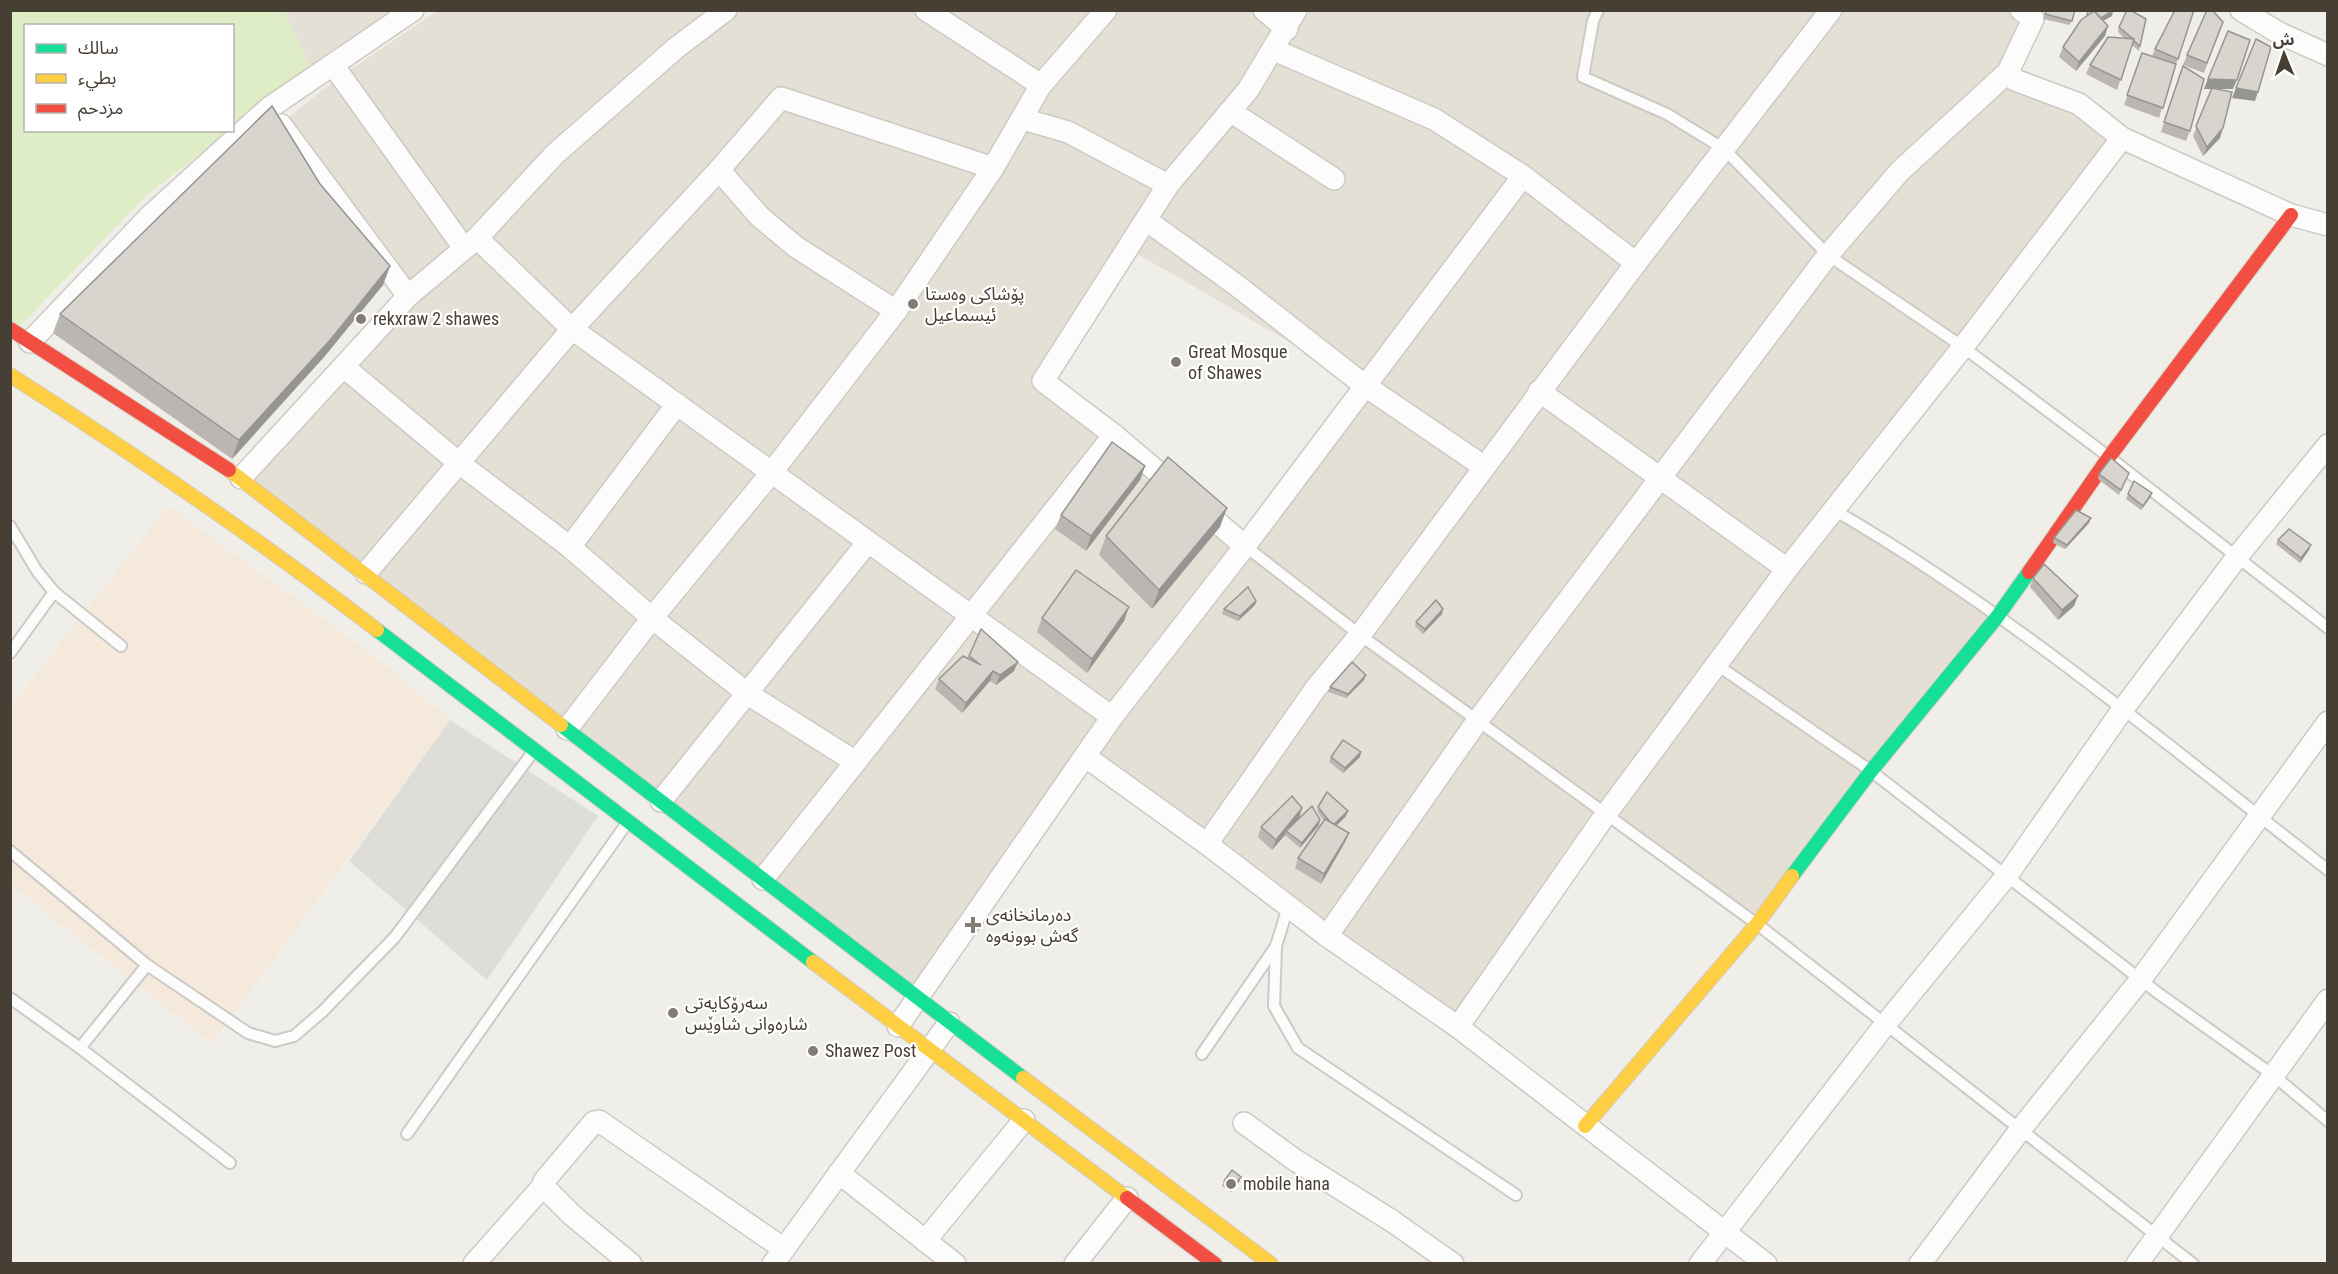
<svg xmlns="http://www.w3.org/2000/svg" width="2338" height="1274" font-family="'Roboto Condensed','Noto Sans Arabic',sans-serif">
<rect width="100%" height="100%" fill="#f0eee8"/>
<!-- residential -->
<g fill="#e5e0d5" fill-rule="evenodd">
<path d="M284 11H418L311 69Z"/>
<path d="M437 11H2021L2033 19 2015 80 2122 138 1834 509 1997 617 1757 924 1606 815 1458 1027 1086 758 917 999 241 478 409 298 285 120 338 78ZM1129 249 1364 385 1245 546 1043 381Z"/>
</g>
<!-- commercial -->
<path fill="#f4e9da" d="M168 506 378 659 450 720 212 1043 11 885 10 708Z"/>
<!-- green -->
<path fill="#dfedc6" d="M10 11H284L311 69 233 129 232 26H26V130L231 131 149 193 14 332 10 330Z"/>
<!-- parking -->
<path fill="#dfddd8" d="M450 720 598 816 487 980 349 861Z"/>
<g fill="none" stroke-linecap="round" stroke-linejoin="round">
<!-- lane casing -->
<g stroke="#cdcac4" stroke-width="14">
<g id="lane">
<path d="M1598 10 1593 21 1583 77 1667 114 1724 149 1828 255 1963 347 2109 457 2328 628"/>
<path d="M1834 510C2010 612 2167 745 2328 870"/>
<path d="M10 526 37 571 54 592 121 646"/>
<path d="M1245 546 1360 635 1757 924 2193 1264"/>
<path d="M10 653 54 592"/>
<path d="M1717 665 1871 771 2158 993 2273 1075 2328 1121"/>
<path d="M10 851 147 965 248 1033 275 1041 294 1036 322 1012 395 937 533 752"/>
<path d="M1288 907 1276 946 1274 1006 1298 1048 1516 1195"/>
<path d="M10 998 80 1048 147 965"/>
<path d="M80 1048 230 1163"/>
<path d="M1202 1054 1276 946"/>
<path d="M407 1134 627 823"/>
</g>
</g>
<!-- street casing -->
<g stroke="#cdcac4" stroke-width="24">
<g id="street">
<path d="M926 10 1041 85"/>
<path d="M1264 10 1287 29"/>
<path d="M2021 10 2033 19 2008 72 2015 80 2079 104 2122 138 2291 215 2328 225"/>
<path d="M2241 10 2279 33 2328 55"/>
<path d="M1274 50 1434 119 1523 176 1636 263"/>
<path d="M333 65 464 248"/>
<path d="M1230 111 1334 179"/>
<path d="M1023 119 1068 132 1168 185"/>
<path d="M281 125 408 296"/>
<path d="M719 170 760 217 796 247 896 311"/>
<path d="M1146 220 1235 284 1364 385 1483 466"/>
<path d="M477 238 572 329 1112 717"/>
<path d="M30 342 150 216 269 108 413 10"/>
<path d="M344 367 459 463 570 547 652 618 748 694 854 761"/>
<path d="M1539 391 1787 569"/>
<path d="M241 478 408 296 477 238 555 154 676 48 726 10"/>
<path d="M1245 546 1114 435 1043 381 1168 185 1248 90 1296 10"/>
<path d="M570 547 677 404"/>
<path d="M366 573 572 329 719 170 781 98 993 168"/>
<path d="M567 729 652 618 772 472 896 311 993 168 1041 85 1106 10"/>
<path d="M1086 757 1207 844 1327 936 1458 1027 1766 1264"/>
<path d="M661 801 867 543"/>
<path d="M1207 844 1316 688 1360 635 1636 263 1831 10"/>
<path d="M763 879 1114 435"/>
<path d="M1327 936 1478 720 1828 255 1900 171 2008 72"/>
<path d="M898 1026 1112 717 1245 546 1523 176"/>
<path d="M1458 1027 1606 814 1787 569 1963 347 2122 138"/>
<path d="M1244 1123 1295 1160 1392 1221 1453 1264"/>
<path d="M839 1173 955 1264"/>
<path d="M925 1241 1024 1120"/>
<path d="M474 1264 543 1186"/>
<path d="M631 1264 573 1216 543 1186 544 1181 594 1122 599 1121 784 1249"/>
<path d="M773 1264 949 1023"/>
<path d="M1075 1264 1127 1198"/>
<path d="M1700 1264 1884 1026 2008 874 2123 709 2237 557 2328 445"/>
<path d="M1920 1264 2020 1130 2141 979 2328 722"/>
<path d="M2137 1264 2328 1000"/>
</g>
</g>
<!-- fast casing -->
<g stroke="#d2ccc0" stroke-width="16">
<g id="fast">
<path d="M377 630 813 962"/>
<path d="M561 725 1023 1078"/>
<path d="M1792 876 1871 771 1997 617 2029 572"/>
</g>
</g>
<!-- slow casing -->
<g stroke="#d2ccc0" stroke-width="16">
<g id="slow">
<path d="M10 375C137 456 257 538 377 630"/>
<path d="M229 470 561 725"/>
<path d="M813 962 1127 1198"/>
<path d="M1023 1078 1271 1264"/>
<path d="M1585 1126 1757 924 1792 876"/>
</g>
</g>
<!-- jam casing -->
<g stroke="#d2ccc0" stroke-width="16">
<g id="jam">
<path d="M10 329 229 470"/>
<path d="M2029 572 2109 457 2291 215"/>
<path d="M1127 1198 1215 1264"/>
</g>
</g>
<!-- lane -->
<use href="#lane" stroke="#fdfcfc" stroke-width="10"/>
<!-- street -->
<use href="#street" stroke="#fdfcfc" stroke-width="21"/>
<!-- fast -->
<use href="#fast" stroke="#16e098" stroke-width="14"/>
<!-- slow -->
<use href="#slow" stroke="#ffcf43" stroke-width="14"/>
<!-- jam -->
<use href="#jam" stroke="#f24e42" stroke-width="14"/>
</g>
<!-- wall -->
<g fill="#bab7b2">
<path d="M2046 10H2075L2070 25 2043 19Z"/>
<path d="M2087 14 2112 16 2103 21 2105 36 2076 71 2059 57 2063 47 2086 17Z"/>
<path d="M2223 22 2204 73 2183 65 2187 55Z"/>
<path d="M2119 27 2140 46 2139 51 2132 45 2117 90 2086 74 2090 65 2124 38 2118 32Z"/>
<path d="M2155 49 2178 59 2174 69 2159 118 2124 105 2142 53 2152 56Z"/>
<path d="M2183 66 2190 131 2186 141 2161 132Z"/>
<path d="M2208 79 2233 89H2215L2220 138 2203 156 2193 136 2211 89H2204Z"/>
<path d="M320 184 390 266 383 285 324 357 232 459 53 333 60 314Z"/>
<path d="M1145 466 1140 480 1086 551 1055 529 1061 515Z"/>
<path d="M2129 473 2119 495 2098 479 2099 474Z"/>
<path d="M2134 481 2152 493 2150 498 2141 510 2126 499Z"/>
<path d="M2089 523 2065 549 2053 543 2054 538Z"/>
<path d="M1220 527 1152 609 1099 555 1106 536Z"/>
<path d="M2278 540 2311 545 2309 550 2300 563 2276 544Z"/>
<path d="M2033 578 2074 606 2058 620 2030 587Z"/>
<path d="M1256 601 1255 605 1238 621 1222 614 1224 609Z"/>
<path d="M1129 607 1124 621 1087 673 1037 632 1042 618Z"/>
<path d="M1442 614 1423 634 1415 626 1416 622Z"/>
<path d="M981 629 1014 671 996 685 990 681 962 713 935 689 939 679 968 658Z"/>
<path d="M1366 675 1364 680 1346 698 1328 692 1330 687Z"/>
<path d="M1331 757H1360L1343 773 1329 762Z"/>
<path d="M1318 807 1346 816 1336 826 1349 833 1345 842 1321 884 1295 868 1298 858 1324 821 1317 811Z"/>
<path d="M1302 808 1299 818 1296 822 1319 825 1300 848 1285 835 1272 850 1258 837 1261 827Z"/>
<path d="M1241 1177 1239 1182 1231 1192 1222 1186 1224 1181Z"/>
</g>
<!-- shaded-wall -->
<g fill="#979591">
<path d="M2113 11 2112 16 2097 24 2099 19Z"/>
<path d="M2108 26 2105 36 2076 71 2079 62Z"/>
<path d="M2208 79 2237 80 2233 89H2204Z"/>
<path d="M2236 88 2258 92 2255 101 2232 98Z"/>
<path d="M2223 128 2220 138 2203 156 2207 147Z"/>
<path d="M390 266 383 285 324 357 232 459 239 440Z"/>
<path d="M1145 466 1140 480 1086 551 1091 536Z"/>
<path d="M2152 493 2150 498 2141 510 2143 506Z"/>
<path d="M1227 508 1220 527 1152 609 1159 590Z"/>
<path d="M2091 518 2089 523 2065 549 2067 545Z"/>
<path d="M2311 545 2309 550 2300 563 2301 558Z"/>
<path d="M2078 596 2074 606 2058 620 2062 610Z"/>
<path d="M1256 601 1255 605 1238 621 1240 616Z"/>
<path d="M1129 607 1124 621 1087 673 1092 659Z"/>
<path d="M1443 609 1442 614 1423 634 1425 629Z"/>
<path d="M1018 662 1014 671 996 685 1000 675Z"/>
<path d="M993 671 990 681 962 713 966 703Z"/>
<path d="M1366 675 1364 680 1346 698 1348 694Z"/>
<path d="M1361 752 1360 757 1343 773 1345 768Z"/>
<path d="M1302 808 1299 818 1287 832 1286 831 1285 835 1272 850 1276 840Z"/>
<path d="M1348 811 1346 816 1331 831 1333 826Z"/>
<path d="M1320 820 1319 825 1300 848 1302 843Z"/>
<path d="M1349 833 1345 842 1321 884 1324 874Z"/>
<path d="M1241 1177 1239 1182 1231 1192 1233 1187Z"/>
</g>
<!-- building -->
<g fill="#d8d5cf" stroke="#979591" stroke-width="1.5">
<path d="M2046 10H2075L2072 21 2045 14Z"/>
<path d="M2089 10H2113L2101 18 2094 11 2089 15 2087 14Z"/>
<path d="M2127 10H2130L2146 19 2140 46 2133 40 2134 39 2132 38 2119 27Z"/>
<path d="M2175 10H2194L2178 59 2155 49Z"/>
<path d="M2207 10H2212L2223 22 2207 63 2187 55Z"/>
<path d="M2094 11 2108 26 2079 62 2063 47 2081 20Z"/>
<path d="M2228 31 2250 40 2237 80 2208 79Z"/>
<path d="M2108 37 2134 39 2121 80 2090 65Z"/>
<path d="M2256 39 2271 47 2258 92 2236 88Z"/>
<path d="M2142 53 2176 64 2163 108 2127 95Z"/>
<path d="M2183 66 2204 79 2190 131 2164 122Z"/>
<path d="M2212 88 2232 92 2223 128 2207 147 2196 126Z"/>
<path d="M272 106 320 184 390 266 331 339 239 440 60 314Z"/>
<path d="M1112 442 1145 466 1091 536 1061 515Z"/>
<path d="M1168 457 1227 508 1159 590 1106 536Z"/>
<path d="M2111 458 2129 473 2121 490 2099 474Z"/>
<path d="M2134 481 2152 493 2143 506 2128 494Z"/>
<path d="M2076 510 2091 518 2067 545 2054 538Z"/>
<path d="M2289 529 2311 545 2301 558 2278 540Z"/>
<path d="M2044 564 2078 596 2062 610 2033 578Z"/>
<path d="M1076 570 1129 607 1092 659 1042 618Z"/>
<path d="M1248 587 1256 601 1240 616 1224 609Z"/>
<path d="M1436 600 1443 609 1425 629 1416 622Z"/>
<path d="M981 629 1018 662 1000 675 993 671 966 703 939 679 963 656 981 665 969 656Z"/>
<path d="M1352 662 1366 675 1348 694 1330 687Z"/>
<path d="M1343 740 1361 752 1345 768 1331 757Z"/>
<path d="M1327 792 1348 811 1334 824 1330 822 1318 807Z"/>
<path d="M1292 796 1302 808 1276 840 1261 827Z"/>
<path d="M1312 806 1320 820 1302 843 1286 831Z"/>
<path d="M1325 819 1349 833 1324 874 1298 858Z"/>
<path d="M1232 1170 1241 1177 1233 1187 1224 1181Z"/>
</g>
<!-- markers -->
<g fill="#827c73" stroke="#fff" stroke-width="2">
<circle cx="913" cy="304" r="6"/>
<circle cx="361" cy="319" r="6"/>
<circle cx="1176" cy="362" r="6"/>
<path d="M970 916h6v6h6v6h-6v6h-6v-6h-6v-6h6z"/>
<circle cx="673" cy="1013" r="6"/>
<circle cx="813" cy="1051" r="6"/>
<circle cx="1231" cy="1184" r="6"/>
</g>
<g text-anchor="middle" stroke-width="4.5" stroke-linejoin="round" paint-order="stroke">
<!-- poi labels -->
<g font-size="18" fill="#473f34" stroke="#fff" text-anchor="start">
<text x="925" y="300">پۆشاکی وەستا<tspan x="925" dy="21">ئیسماعیل</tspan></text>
<text x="373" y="325">rekxraw 2 shawes</text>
<text x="1188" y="358">Great Mosque<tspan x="1188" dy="21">of Shawes</tspan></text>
<text x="986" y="921">دەرمانخانەی<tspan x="986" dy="21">گەش بوونەوە</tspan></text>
<text x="685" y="1009">سەرۆکایەتی<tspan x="685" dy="21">شارەوانی شاوێس</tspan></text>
<text x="825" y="1057">Shawez Post</text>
<text x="1243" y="1190">mobile hana</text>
</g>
</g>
<!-- border -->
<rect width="2338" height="1274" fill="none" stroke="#473f34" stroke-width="24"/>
<!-- legend -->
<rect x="24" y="24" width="210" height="108" fill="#ffffff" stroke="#b5b2ae" stroke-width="1.5"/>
<rect x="36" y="44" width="30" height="9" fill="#16e098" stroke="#b5b2ae" stroke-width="1.5"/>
<text x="78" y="54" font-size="18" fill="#473f34">سالك</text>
<rect x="36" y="74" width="30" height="9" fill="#ffcf43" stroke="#b5b2ae" stroke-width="1.5"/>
<text x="78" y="84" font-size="18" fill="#473f34">بطيء</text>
<rect x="36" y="104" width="30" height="9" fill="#f24e42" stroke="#b5b2ae" stroke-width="1.5"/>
<text x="78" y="114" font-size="18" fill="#473f34">مزدحم</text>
<!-- north arrow -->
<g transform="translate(2284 54) rotate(358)" stroke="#ffffff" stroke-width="4.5" paint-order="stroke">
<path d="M0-4.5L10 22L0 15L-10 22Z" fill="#473f34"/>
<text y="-9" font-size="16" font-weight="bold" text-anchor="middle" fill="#473f34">ش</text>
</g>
</svg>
